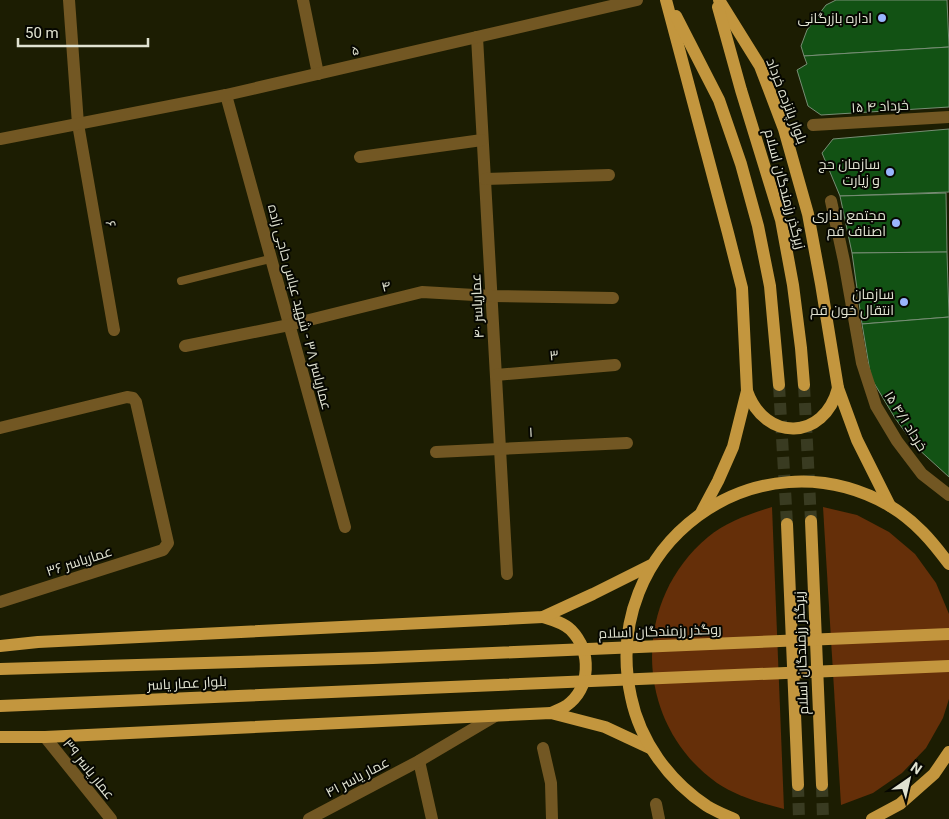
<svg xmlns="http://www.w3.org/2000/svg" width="949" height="819" font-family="Roboto,Cairo,sans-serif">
<rect width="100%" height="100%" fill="#1c1d02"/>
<!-- green -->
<g fill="#652f09">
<path d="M772 507 784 809C761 803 738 797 717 783 634 724 630 602 708 537 726 522 749 514 772 507Z"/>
<path d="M823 507 857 515 889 532 915 554 936 583 949 614V699L943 718 926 748 902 773 873 793 841 805Z"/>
</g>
<!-- building -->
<g fill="#125214" stroke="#778e75">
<path d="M836 0H947L949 47 804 56 801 46 807 30 826 5Z"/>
<path d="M949 47V107L821 115 808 106 797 70 807 64 804 56Z"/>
<path d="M949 129V192L840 196 822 153 833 139Z"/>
<path d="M946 193 947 252 852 253 840 196Z"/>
<path d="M947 252 949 317 862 324 852 253Z"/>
<path d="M949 317V477L916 447 895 418 871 378 862 324Z"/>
</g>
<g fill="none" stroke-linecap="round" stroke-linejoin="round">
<!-- primary-tunnel -->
<g stroke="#393b21" stroke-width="12" stroke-dasharray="12 6" stroke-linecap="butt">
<path d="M779 385 787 524"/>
<path d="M804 385 811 521"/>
<path d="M798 785 799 819"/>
<path d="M822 785 823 819"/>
</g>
<!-- service -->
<path stroke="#725723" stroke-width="8" d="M181 281 270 259"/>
<!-- minor -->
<g stroke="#725723" stroke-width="12">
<path d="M69 0 78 124 114 330"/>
<path d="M303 0 318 74"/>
<path d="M477 37 507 574"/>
<path d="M226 95 345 527"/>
<path d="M813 125 949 117"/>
<path d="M0 139 226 95 637 0"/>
<path d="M360 157 482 140"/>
<path d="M485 179 609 175"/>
<path d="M831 201 844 261 862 363 876 406 897 441 922 474 949 495"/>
<path d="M185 346 289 325 422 292 492 296 613 298"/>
<path d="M496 375 615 365"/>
<path d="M0 428 127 397 133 398 136 402 168 543 163 550 0 602"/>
<path d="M436 452 627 443"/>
<path d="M45 737 111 819"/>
<path d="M543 748 551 783 552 819"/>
<path d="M419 761 432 819"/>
<path d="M656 804 659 819"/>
<path d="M309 819 419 761 495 716"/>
</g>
<!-- primary -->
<g stroke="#c3963e" stroke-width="12">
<path d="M666 0 728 233 742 288 747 391 733 447 718 481 702 511"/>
<path d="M719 0 760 66 784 129 808 214 821 284 838 388 857 440 890 506"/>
<path d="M718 7 741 90 781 220 793 285 801 348 804 385"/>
<path d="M676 16 719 100 741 164 758 226 770 286 779 385"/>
<path d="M747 391C765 442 824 441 838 388"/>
<path d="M811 521 822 785"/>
<path d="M787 524 798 785"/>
<path d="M543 617C553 620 564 623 571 630 592 652 591 688 566 706 561 709 556 711 551 713"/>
<path d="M0 646 38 642 543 617 593 594 651 565"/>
<path d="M0 669 373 658 949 634"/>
<path d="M0 706 949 666"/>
<path d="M0 737H45L551 713 605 727 650 748"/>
<path d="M734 819C725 815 715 811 707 806 669 781 640 741 631 697 598 546 756 429 890 506 915 521 932 541 949 564"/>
<path d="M872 819 900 804 934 774 949 752"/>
</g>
</g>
<!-- markers -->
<g fill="#99b5fd" stroke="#060701" stroke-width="2">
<circle cx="882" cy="18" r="5"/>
<circle cx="890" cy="172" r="5"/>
<circle cx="896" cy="223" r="5"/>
<circle cx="904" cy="302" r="5"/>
</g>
<g text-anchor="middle" stroke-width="4" stroke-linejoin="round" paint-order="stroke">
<!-- poi labels -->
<g font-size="14" fill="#e0e2d1" stroke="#060701" text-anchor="end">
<text x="872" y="23">اداره بازرگانی</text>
<text x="880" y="169">سازمان حج<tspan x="880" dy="16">و زیارت</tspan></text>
<text x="886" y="220">مجتمع اداری<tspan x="886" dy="16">اصناف قم</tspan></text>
<text x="894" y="299">سازمان<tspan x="894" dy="16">انتقال خون قم</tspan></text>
</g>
<!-- street labels -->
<g font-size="14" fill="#e0e2d1" stroke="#060701">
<text transform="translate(355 50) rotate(-13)" y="5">۵</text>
<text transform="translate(787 101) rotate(69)" y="5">بلوار پانزده خرداد</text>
<text transform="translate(880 106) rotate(-3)" y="5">۱۵ خرداد ۴</text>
<text transform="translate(785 189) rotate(75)" y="5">زیرگذر رزمندگان اسلام</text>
<text transform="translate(111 224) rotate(80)" y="5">۶</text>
<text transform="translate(386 286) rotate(-14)" y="5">۴</text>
<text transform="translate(477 306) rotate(-93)" y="5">عماریاسر ۴۰</text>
<text transform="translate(300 307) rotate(75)" y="5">عماریاسر ۳۸ - شهید عباس حاجی زاده</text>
<text transform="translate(554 355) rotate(-5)" y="5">۳</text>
<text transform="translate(906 421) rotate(58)" y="5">۱۵ خرداد ۴/۱</text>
<text transform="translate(531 432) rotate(-3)" y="5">۱</text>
<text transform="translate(79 561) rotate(-18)" y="5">عماریاسر ۳۶</text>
<text transform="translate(660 631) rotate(-2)" y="5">روگذر رزمندگان اسلام</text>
<text transform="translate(801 653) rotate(-92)" y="5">زیرگذر رزمندگان اسلام</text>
<text transform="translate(187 683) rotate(-3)" y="5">بلوار عمار یاسر</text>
<text transform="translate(89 769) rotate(51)" y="5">عمار یاسر ۳۹</text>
<text transform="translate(357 777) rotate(-28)" y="5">عمار یاسر ۴۱</text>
</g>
</g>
<!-- north arrow -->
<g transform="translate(909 779) rotate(34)" stroke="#060701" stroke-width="4" paint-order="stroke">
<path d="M0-4L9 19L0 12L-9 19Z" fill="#e0e2d1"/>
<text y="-8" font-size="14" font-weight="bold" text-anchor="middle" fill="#e0e2d1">N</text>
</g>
<!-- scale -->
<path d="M18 38v8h130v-8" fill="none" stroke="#e0e2d1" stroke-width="2.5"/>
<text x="25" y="38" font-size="15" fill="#e0e2d1" stroke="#060701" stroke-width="4" paint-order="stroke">50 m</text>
</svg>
